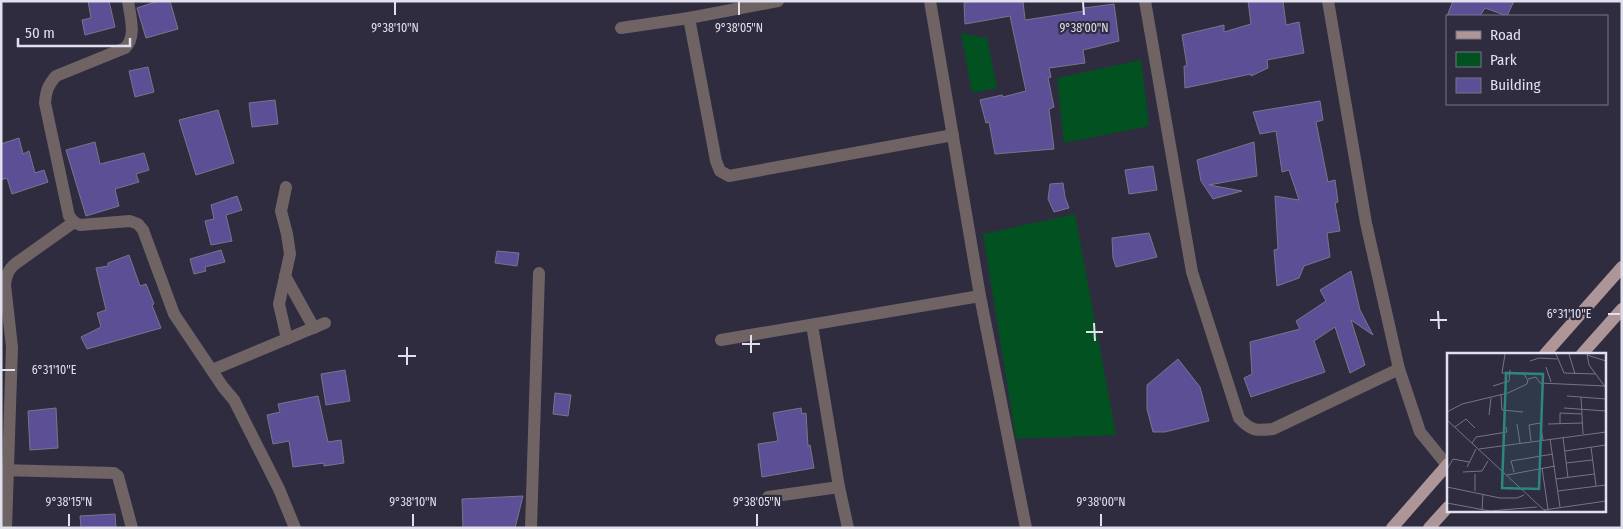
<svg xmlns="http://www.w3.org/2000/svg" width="1623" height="529" font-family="'Fira Sans Condensed',sans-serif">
<rect width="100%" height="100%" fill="#2f2c40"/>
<!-- green -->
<g fill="#015121">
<path d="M961 33 987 38 997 88 972 93Z"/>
<path d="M1141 60 1149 126 1064 143 1057 78Z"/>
<path d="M1075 214 1116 435 1016 439 983 234Z"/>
</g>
<!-- building -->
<g fill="#5d4f95" stroke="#78758c">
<path d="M88 1H109L115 27 85 35 82 20 91 18Z"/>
<path d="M158 1H170L178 29 146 38 137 8Z"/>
<path d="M972 1H1023L1025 20 1084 11V8L1114 4 1119 41 1083 50 1085 63 1049 68 1051 77 1048 78 1054 107 1049 109 1054 149 995 154 989 122 986 123 980 100 1002 95 1003 97 1026 91 1010 16 965 24 964 3Z"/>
<path d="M1248 1H1283L1286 25 1299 22 1304 53 1267 60 1268 68 1251 76V74L1185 88 1184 66H1187L1182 35 1224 25V32L1251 24Z"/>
<path d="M1453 1H1514L1507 16 1485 8 1480 16H1447Z"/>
<path d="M148 67 154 92 135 97 129 71Z"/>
<path d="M275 100 278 124 252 127 249 103Z"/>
<path d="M1320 101 1323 120 1316 122 1328 182 1335 180 1338 202 1335 203 1340 231 1327 233 1330 257 1304 266 1299 278 1277 286 1274 250 1278 249 1275 196 1299 200 1289 170 1282 172 1276 131 1260 134 1253 112Z"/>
<path d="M218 110 234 163 196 175 179 120Z"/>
<path d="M19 138 23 154 29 151 35 173 44 170 48 182 12 194 7 178 1 180V144Z"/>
<path d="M95 142 100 164 144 153 149 170 136 174 139 182 115 189 119 206 86 216 66 150Z"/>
<path d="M1254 142 1257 176 1209 185 1242 191 1213 199 1201 181 1197 160Z"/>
<path d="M1153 166 1157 190 1129 194 1125 170Z"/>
<path d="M1063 183 1065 197 1069 208 1054 212 1048 199 1050 184Z"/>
<path d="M237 196 242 210 226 215 232 241 211 245 205 221 214 219 211 205Z"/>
<path d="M1149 233 1157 257 1116 267 1113 258 1112 238Z"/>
<path d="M221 250 225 262 205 267 206 271 194 274 190 259Z"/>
<path d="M497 251 519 253 517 266 495 263Z"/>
<path d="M129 255 140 286 146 284 154 304 152 305 161 328 87 349 81 337 101 327 97 313 106 310 96 268 108 266V263Z"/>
<path d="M1351 271 1360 310 1373 335 1351 320 1365 365 1350 373 1335 327 1314 341 1325 372 1251 397 1244 378 1252 374 1250 342 1300 329 1296 321 1326 301 1320 290Z"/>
<path d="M1178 359 1200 387 1209 421 1165 432H1153L1147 409V385Z"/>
<path d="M345 370 350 401 326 405 321 374Z"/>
<path d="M555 393 571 395 568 416 553 414Z"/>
<path d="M318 396 328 442 341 440 344 463 324 466V463L293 467 289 441 273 444 267 415 280 412 278 404Z"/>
<path d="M56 408 58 448 30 450 28 411Z"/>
<path d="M801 408 802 414 806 413 808 446 810 445 814 468 762 477 758 444 778 441 773 413Z"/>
<path d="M523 496 515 528H463L462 499Z"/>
<path d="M115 514 116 528H81L80 516Z"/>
</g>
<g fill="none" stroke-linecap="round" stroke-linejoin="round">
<!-- minor -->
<g stroke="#6f6364" stroke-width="12">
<path d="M128 1C130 16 137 37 125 48L56 76C48 85 46 91 45 103L69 216 74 222 80 225 130 221 138 224 143 230 174 314 223 387 234 400 279 489 295 528"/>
<path d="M778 1 689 18 716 161 720 171 729 176 953 135"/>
<path d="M930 1 980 296 1026 528"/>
<path d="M1145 1 1192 272 1239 418C1251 431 1256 431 1273 429L1399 369"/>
<path d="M1328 1 1366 223 1399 369 1420 432 1447 465"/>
<path d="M621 28 689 18"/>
<path d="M286 187 281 211 287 234 290 254 279 304 287 339"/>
<path d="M285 276 314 328"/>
<path d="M812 325 839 487"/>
<path d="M721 340 980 296"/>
<path d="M212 370 325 323"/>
<path d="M1 470 114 473 118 476 132 528"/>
<path d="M768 497 839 487 848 528"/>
<path d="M6 528 12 347 5 285C6 276 8 270 15 264L74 222"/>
<path d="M531 528 539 273"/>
</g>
<!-- major -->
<g stroke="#ae9597" stroke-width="12">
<path d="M1545 354 1622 267"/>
<path d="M1582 354 1622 309"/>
<path d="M1392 528 1448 464"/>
<path d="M1429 528 1448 507"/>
</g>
</g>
<!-- ticks -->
<path fill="none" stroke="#e1e0ed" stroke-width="2" d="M395 2V15M739 2V15M1083 2 1084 15M1438 311 1439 329M1608 314H1620M1430 320H1447M1094 323 1095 341M1086 332H1103M751 335V353M742 344H760M407 347V365M398 356H416M2 370H15M69 514V526M413 514V526M757 514V526M1101 514V526"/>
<!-- overview -->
<g transform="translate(1447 353)">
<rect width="159" height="159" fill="#2f2c40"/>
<path fill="none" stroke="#767485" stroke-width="1" d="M58 1 55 20 77 21 80 26M109 1 117 20 149 21M122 1 128 21M140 1 142 12 159 35M140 2 159 8M83 8 92 5 110 6M99 14 104 29M46 33 62 28 63 17M54 42 55 57 76 59M120 43 159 46M134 44 136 81M117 55 159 58M0 59 15 51 61 40 80 31 81 26 89 24 93 30 158 33M42 62 44 45M0 67 98 158M113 70V60L135 61M70 71 73 90M101 71 135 70M8 74 19 66 28 75M159 79V95M116 84 121 125M103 86 113 154M84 88 82 72 93 70 96 87M25 90 29 84 60 79 59 74M144 94 149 133M32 96 159 79M118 98 159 92M119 110 145 107M20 114 29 96M95 115 101 156M0 116 6 106 22 109M16 119 35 118 41 108M67 119 64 108 106 101M60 122 108 113M109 126 147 121M0 134 53 145H70L77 142M28 138V121M111 138 159 132M0 150 43 158 90 154M35 157 36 141M97 157 159 148"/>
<path fill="#2e8681" fill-opacity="0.15" stroke="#2e8681" stroke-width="2.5" d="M59 20 96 21 92 136 55 135Z"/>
<rect width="159" height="159" fill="none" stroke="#e1e0ed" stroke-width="2.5"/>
</g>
<g font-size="12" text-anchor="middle" fill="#e1e0ed" stroke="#2f2c40" stroke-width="4.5" stroke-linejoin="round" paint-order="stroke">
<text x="395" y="32">9°38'10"N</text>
<text x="739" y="32">9°38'05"N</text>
<text x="1084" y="32">9°38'00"N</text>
<text x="1569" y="318">6°31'10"E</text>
<text x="54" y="374">6°31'10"E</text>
<text x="69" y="506">9°38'15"N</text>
<text x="413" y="506">9°38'10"N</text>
<text x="757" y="506">9°38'05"N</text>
<text x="1101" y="506">9°38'00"N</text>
</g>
<!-- border -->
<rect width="1623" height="529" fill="none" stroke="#e1e0ed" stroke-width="5"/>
<!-- legend -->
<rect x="1446" y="15" width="162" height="90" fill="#2f2c40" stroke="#767485"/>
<rect x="1456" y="31" width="25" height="8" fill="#ae9597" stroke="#767485"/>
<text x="1490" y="40" font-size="15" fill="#e1e0ed">Road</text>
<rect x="1456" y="52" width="25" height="15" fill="#015121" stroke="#767485"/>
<text x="1490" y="65" font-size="15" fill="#e1e0ed">Park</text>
<rect x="1456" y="78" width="25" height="15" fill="#5d4f95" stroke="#767485"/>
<text x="1490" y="90" font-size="15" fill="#e1e0ed">Building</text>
<!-- scale -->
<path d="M18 38v8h112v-8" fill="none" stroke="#e1e0ed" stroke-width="2.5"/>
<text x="25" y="38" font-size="15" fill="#e1e0ed" stroke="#2f2c40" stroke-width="4" paint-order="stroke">50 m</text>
</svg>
